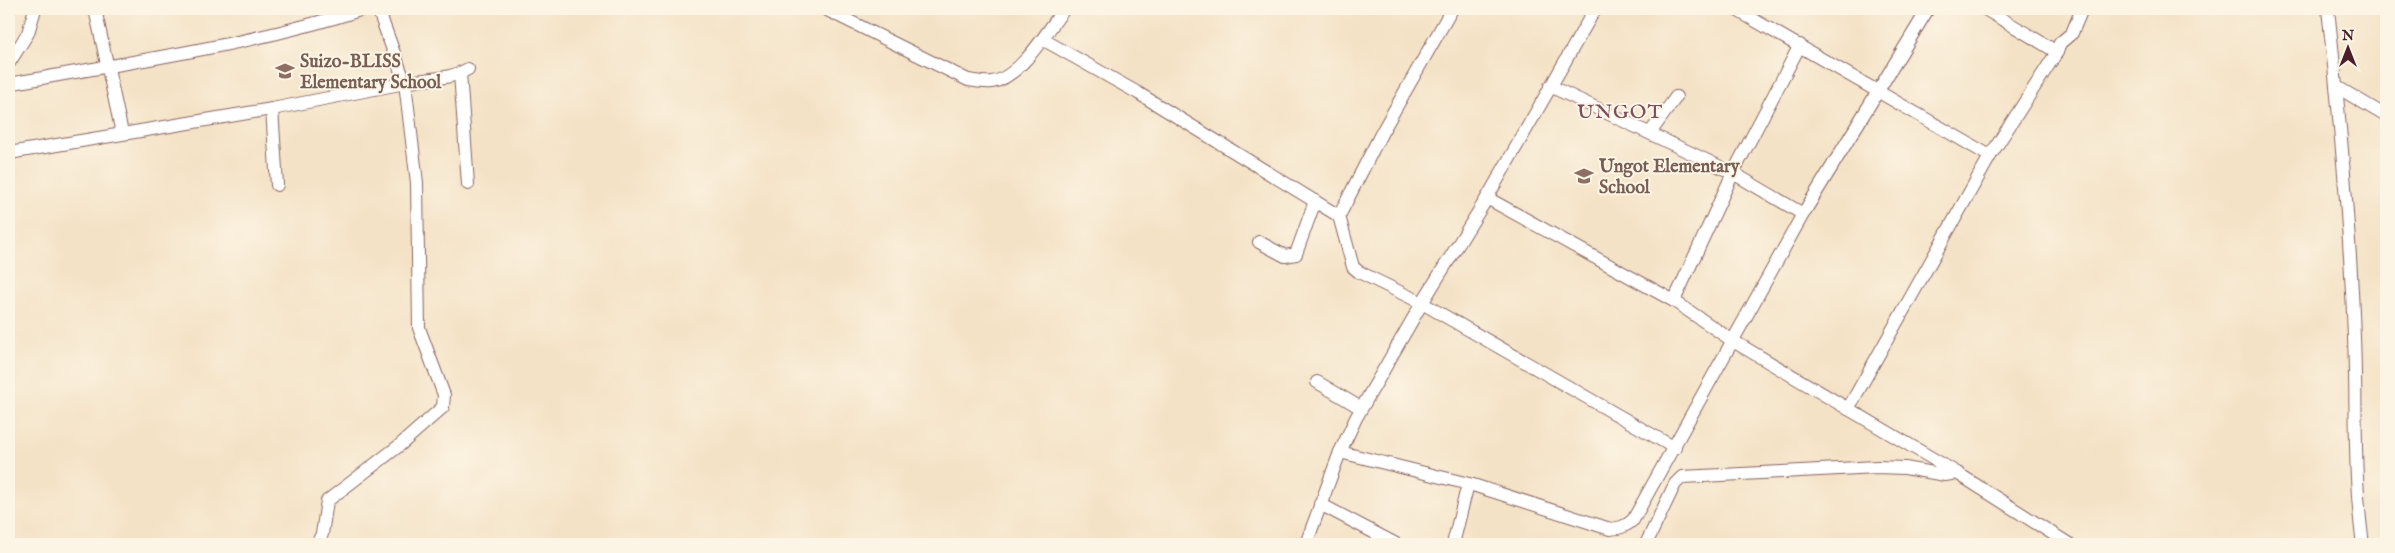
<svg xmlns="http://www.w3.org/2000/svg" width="2395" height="553" font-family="'IM FELL English',serif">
<rect width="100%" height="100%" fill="#fcf5e5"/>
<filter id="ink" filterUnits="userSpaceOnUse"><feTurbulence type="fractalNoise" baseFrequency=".02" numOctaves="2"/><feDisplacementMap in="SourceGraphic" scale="10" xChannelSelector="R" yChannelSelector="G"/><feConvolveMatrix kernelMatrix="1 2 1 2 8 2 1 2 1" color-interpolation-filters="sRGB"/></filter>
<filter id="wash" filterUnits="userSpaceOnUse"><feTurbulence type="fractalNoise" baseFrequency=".0096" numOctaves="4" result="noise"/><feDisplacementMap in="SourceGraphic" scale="20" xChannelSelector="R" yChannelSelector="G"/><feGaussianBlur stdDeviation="1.12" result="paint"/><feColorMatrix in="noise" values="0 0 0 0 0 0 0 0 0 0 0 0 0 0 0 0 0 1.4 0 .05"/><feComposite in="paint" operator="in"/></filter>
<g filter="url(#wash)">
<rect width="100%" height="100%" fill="#f4e2c6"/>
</g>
<g filter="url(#ink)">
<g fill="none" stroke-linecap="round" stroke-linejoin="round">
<!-- minor casing -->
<g stroke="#866361" stroke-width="14">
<g id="minor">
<path d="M95 9 122 133"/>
<path d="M825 9 968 80C976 81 985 83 992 82 1020 78 1048 30 1064 9"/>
<path d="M1735 9 1990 156"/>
<path d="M2328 9C2340 118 2350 227 2354 337 2357 406 2353 476 2363 544"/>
<path d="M1044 40 1138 93 1339 216 1353 267 1359 272 1422 303 1487 198 1674 301 1733 341 1957 473 2069 544"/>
<path d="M2057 52 2060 43 2072 33 2082 9"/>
<path d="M9 63 28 33 35 9"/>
<path d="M460 73 468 184"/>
<path d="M9 84C127 62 249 46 363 9"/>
<path d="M1550 86 1733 173 1803 214"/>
<path d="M2337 87 2386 116"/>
<path d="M272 109 277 185"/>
<path d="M1650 133 1676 97"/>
<path d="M9 153 272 109 405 83 378 9"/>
<path d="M1487 198 1595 9"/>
<path d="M1339 216 1382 132 1452 9"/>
<path d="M1259 242 1285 256 1296 254 1315 201"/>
<path d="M1674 301 1733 173 1800 45"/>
<path d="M1317 382 1361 408"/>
<path d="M1848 409 1990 156 2057 52 1985 9"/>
<path d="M1340 452 1473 485 1610 529C1620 528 1625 527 1633 520L1803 214 1928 9"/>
<path d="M1320 504 1396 544"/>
<path d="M317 544 322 534 327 501 400 445 443 407 444 395 419 328 417 183 405 83C426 78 449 80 468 69"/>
<path d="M1306 544 1340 452 1356 418 1422 303 1675 448"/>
<path d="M1453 544 1468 484"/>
<path d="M1646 544 1675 484 1682 477 1877 467 1905 468 1945 475 1957 473"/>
</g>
</g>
<!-- minor -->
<use href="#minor" stroke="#fff" stroke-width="12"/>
</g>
</g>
<!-- icons -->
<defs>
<g id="school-bare" transform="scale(1.5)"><path d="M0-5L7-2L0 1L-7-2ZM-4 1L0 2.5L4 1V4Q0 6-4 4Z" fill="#8d6e63" stroke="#fcf5e5" stroke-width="2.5" paint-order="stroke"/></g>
</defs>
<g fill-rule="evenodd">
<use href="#school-bare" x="285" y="71"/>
<use href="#school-bare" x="1584" y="176"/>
</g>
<g text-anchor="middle" stroke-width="4" stroke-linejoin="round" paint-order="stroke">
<!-- education labels -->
<g font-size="18" font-weight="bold" fill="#785e54" stroke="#fcf5e5" text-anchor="start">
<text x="300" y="67">Suizo-BLISS<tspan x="300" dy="21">Elementary School</tspan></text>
<text x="1599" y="172">Ungot Elementary<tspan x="1599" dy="21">School</tspan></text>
</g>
<!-- quarter labels -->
<g font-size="20" letter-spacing="1" fill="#7b4e5e" stroke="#fcf5e5">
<text x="1620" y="118">UNGOT</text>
</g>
</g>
<!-- margin -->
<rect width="2395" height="553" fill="none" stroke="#fcf5e5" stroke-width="30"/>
<!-- north arrow -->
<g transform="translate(2348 48)" stroke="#fcf5e5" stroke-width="4" paint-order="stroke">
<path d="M0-4L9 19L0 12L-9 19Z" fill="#4a1f2b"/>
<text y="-8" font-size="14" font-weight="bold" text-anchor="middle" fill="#4a1f2b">N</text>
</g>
</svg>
